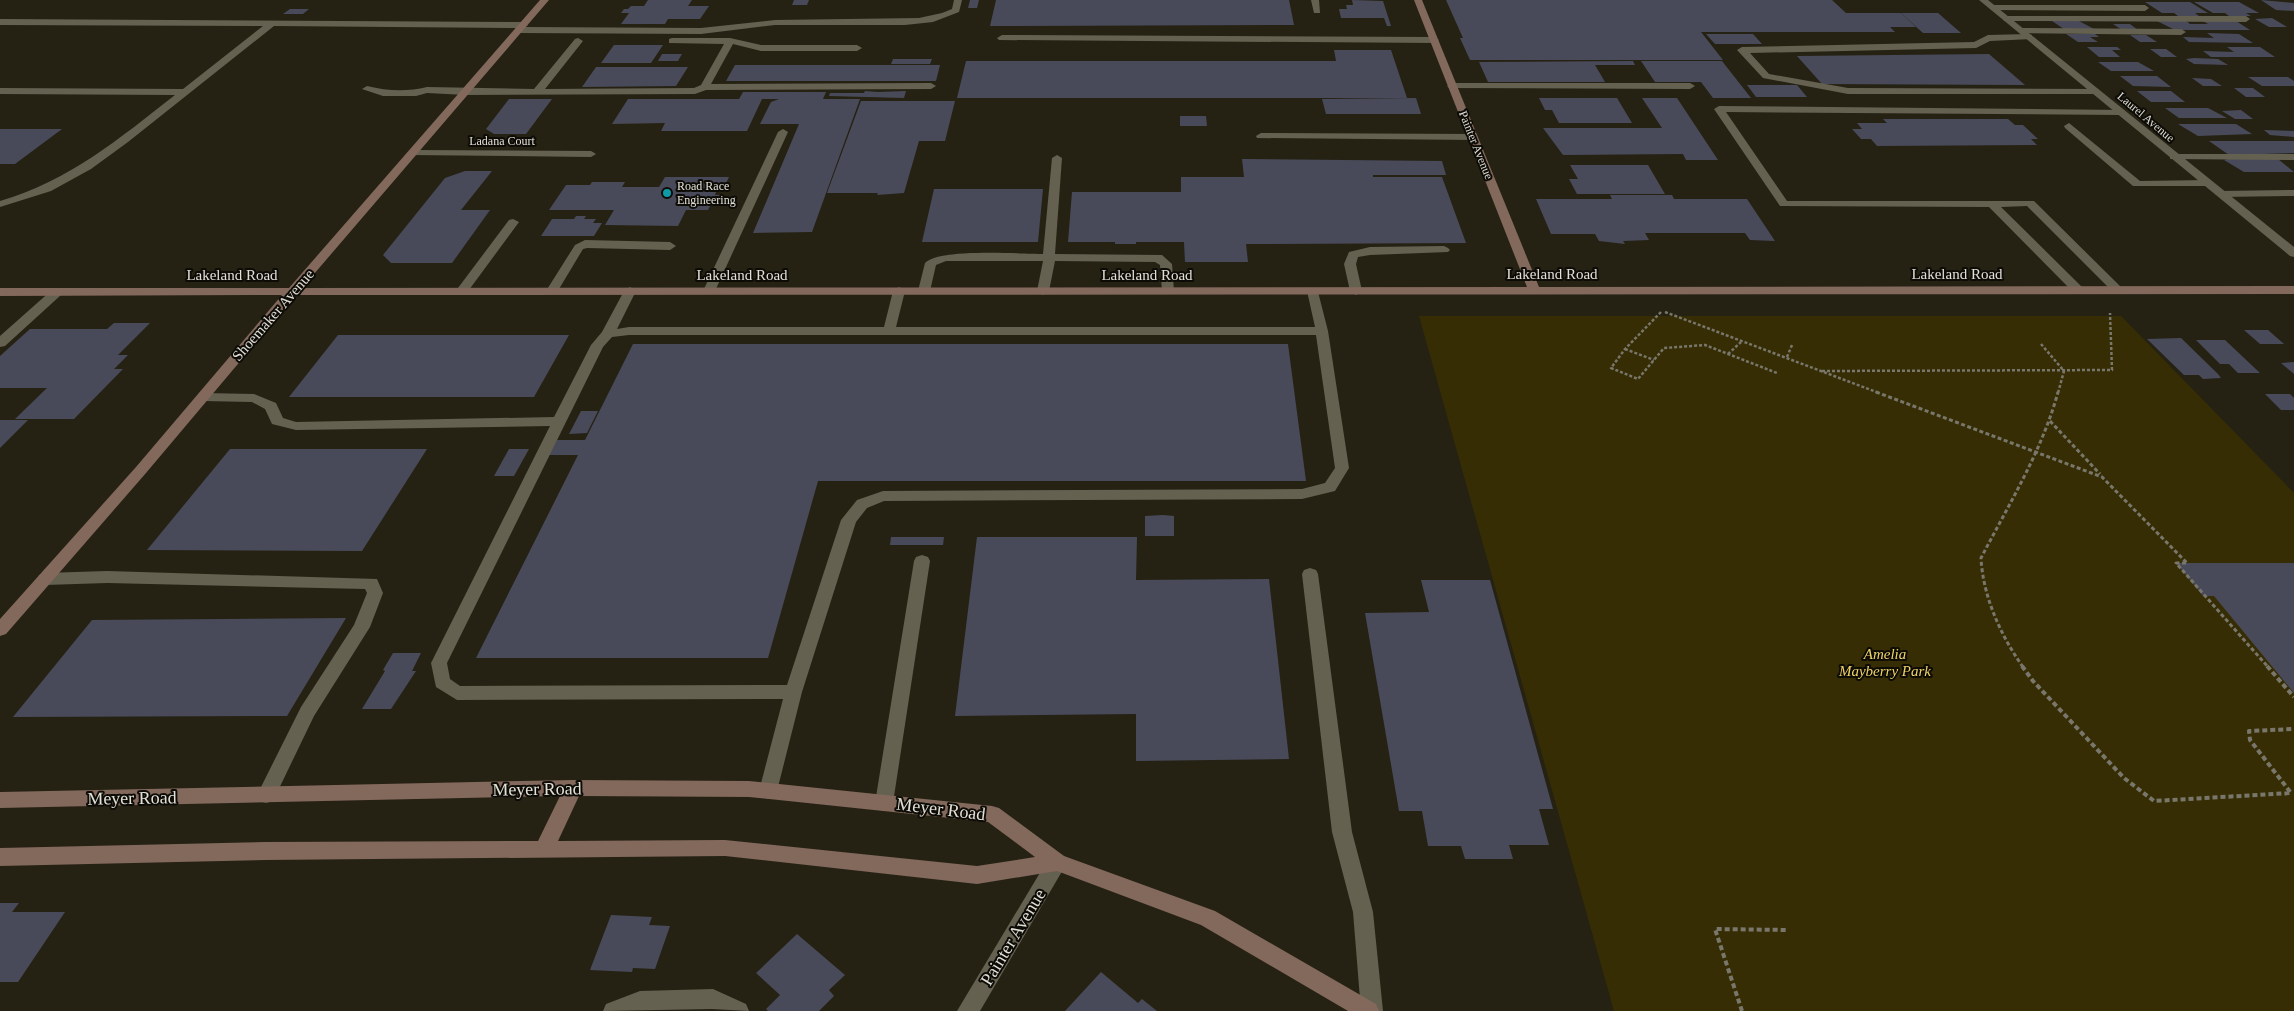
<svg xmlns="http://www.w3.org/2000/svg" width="2294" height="1011" font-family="Georgia,serif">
<rect width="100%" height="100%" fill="#252214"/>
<!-- green -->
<path fill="#372d04" d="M1419 316H2121L2294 493V1011H1614Z"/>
<!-- building -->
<g fill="#494a59">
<path d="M648 0H692L688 6H709L700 19H668L665 24H621L629 13H621L624 9H628L631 6H644Z"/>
<path d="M794 0H809L807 5H792Z"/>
<path d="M970 0H979L977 8H968Z"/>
<path d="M996 0H1289L1294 25 990 26Z"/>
<path d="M1352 0 1383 1 1391 26H1387L1384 18H1341L1339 9H1347L1346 5H1353Z"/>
<path d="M1446 0H1832L1846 13H1901L1916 27H1890L1895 32H1701L1723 60H1470L1460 38H1463Z"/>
<path d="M2261 0 2294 3V11L2276 10Z"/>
<path d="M2145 2H2190L2208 13H2195L2199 16H2178L2174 13H2162Z"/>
<path d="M2194 2H2239L2259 13H2246L2251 16H2229L2225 13H2213Z"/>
<path d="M290 9H309L303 14H283Z"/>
<path d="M1901 13H1938L1961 33H1923Z"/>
<path d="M2272 18 2287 27H2269L2255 19Z"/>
<path d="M2155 20H2185L2190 24H2208L2203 21H2236L2250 30H2175Z"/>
<path d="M2052 21H2079L2094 29H2064Z"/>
<path d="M2113 24H2130L2138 30H2122Z"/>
<path d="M2207 33 2239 34 2253 43 2189 42 2183 37 2214 38Z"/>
<path d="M1706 34H1753L1762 44H1715Z"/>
<path d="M2066 34H2095L2099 37H2090L2098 42H2078Z"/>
<path d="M2130 35H2146L2157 42H2140Z"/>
<path d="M614 45H663L651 63H601Z"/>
<path d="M2087 47H2117L2121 50H2112L2120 57H2099Z"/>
<path d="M2227 47H2260L2275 57H2211L2203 51 2234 52Z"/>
<path d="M2150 49H2166L2177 57H2161Z"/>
<path d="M1334 50H1391L1407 98H957L966 61H1336Z"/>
<path d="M662 54H682L678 61H658Z"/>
<path d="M1989 54 2025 85 1822 84 1797 56Z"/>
<path d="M2194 58 2218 59 2228 65 2194 64 2186 59Z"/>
<path d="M893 59H932L930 64H891Z"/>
<path d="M1633 61 1635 65H1595L1605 82H1488L1479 62Z"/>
<path d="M1641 61H1722L1751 98H1713L1701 82H1655Z"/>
<path d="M2098 62H2138L2154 71H2111Z"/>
<path d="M735 65H940L936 81H726Z"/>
<path d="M596 67H688L676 86 582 87Z"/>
<path d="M2120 76H2157L2171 87 2133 86Z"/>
<path d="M2248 77H2288L2294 81V86H2262Z"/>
<path d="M2192 78 2211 79 2222 86H2203Z"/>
<path d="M1747 85H1797L1807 97H1756Z"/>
<path d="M2234 88H2253L2265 97H2246Z"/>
<path d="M865 91 878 92 906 91 904 98 829 96 830 93H864Z"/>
<path d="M2137 91H2171L2185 102H2151Z"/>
<path d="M743 92H826L823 99H860L812 232 753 233 799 124H760L771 102 779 99H762L747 131H661L665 123 612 124 628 99H739Z"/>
<path d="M1416 98 1421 114H1326L1322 99Z"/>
<path d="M1539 98H1617L1632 123H1559L1552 110H1545Z"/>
<path d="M1642 98H1677L1718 160H1686L1683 154 1563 155 1543 128H1662Z"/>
<path d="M509 99H552L526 134H494L486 129Z"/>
<path d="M861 101H955L945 141H919L904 193 877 195 878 193H827Z"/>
<path d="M2165 108H2208L2227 118H2179Z"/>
<path d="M2241 110 2253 119H2235L2222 111Z"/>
<path d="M1180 116H1206L1207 126H1180Z"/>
<path d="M1883 119H2008L2015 125H2023L2038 139H2031L2037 145 1877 146 1871 139H1861L1852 129H1862L1857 123H1887Z"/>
<path d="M2178 124H2236L2252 134 2198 136Z"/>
<path d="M0 129H62L15 164H0Z"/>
<path d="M2264 130 2294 131V137L2270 135Z"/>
<path d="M2209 141H2294V153L2229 155Z"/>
<path d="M1242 159 1442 161 1446 175H1373V177H1442L1466 243 1246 244 1248 262H1185L1184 242H1136V244H1115V242H1068L1072 192H1181V177H1244Z"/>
<path d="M2228 159H2278L2294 172H2244L2224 160Z"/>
<path d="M1570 165H1648L1665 194H1577L1569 179H1578Z"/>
<path d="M465 171H492L461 210H490L452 263H391L383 255 445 178Z"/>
<path d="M665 177H729L722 192H716L715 195H721L717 204H711L708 210H686L678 226 605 225 614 210H549L566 185H590L592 182H625L622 187H659Z"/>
<path d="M934 189H1043L1038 242H922Z"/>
<path d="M1610 195H1672L1674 199H1747L1775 241 1750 240 1745 233H1645L1649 240 1623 241 1625 244 1599 241 1595 234H1551L1536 199H1612Z"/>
<path d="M576 216H586L584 219H596L593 223H602L594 236H541L552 219H574Z"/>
<path d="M114 323H150L118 355H128L114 369H123L74 419H15L47 388H0V356L30 329H107Z"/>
<path d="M2244 330H2268L2284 344H2260Z"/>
<path d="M338 335H569L534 397H289Z"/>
<path d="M2181 338 2218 374 2221 378 2203 379 2199 375H2184L2147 339Z"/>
<path d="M2196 340H2225L2260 373H2238L2229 364H2220Z"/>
<path d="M633 344H1288L1306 481H818L768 658H476L578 455H549L557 440H585Z"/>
<path d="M2294 362V374L2281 363Z"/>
<path d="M2265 394H2290L2294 398V410H2281Z"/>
<path d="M581 411H598L587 433 569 434Z"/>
<path d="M0 420H28L0 448Z"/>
<path d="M230 449H427L362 551 147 550Z"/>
<path d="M509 449H529L514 476H494Z"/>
<path d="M1163 515 1174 516V536H1145V516Z"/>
<path d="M891 537H944L943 545H890Z"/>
<path d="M977 537H1137L1136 580 1269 579 1289 759 1136 761V714L955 716Z"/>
<path d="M2176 563H2294V693L2214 596H2203Z"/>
<path d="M1421 580H1490L1553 809H1539L1549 845H1509L1513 859H1465L1461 846H1428L1422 811H1399L1365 613 1429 612Z"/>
<path d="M346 618 287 716 13 717 92 620Z"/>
<path d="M393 653H421L412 671H416L391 709H362L385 671 383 670Z"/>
<path d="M0 903H19L12 912H65L18 982H0Z"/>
<path d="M611 915 652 917 649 925 670 926 655 969 633 968 632 972 590 970Z"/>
<path d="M797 934 845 975 829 990 834 996 819 1011H768L766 1009 780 995 756 973Z"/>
<path d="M1101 972 1138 1003 1142 999 1157 1011H1065Z"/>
</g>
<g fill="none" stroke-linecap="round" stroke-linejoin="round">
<!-- path-far2 -->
<g stroke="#79776b" stroke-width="2.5" stroke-dasharray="3 2" stroke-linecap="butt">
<path d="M1661 312 1625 349 1611 368 1638 379 1664 348 1705 345 1777 373"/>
<path d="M1665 312 1879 393"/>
<path d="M2041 344 2064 371 2058 393"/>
<path d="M1625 349 1654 360"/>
<path d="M1728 354 1741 342"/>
<path d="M1787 357 1792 345"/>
<path d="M1822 371 2112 370 2110 313"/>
</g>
<!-- path-far1 -->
<g stroke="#79776b" stroke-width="3" stroke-dasharray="4 2.5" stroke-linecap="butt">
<path d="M1876 392 2102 477 2187 563"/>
<path d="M2050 421 2100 474"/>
<path d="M2186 563H2176L2268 667"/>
<path d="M2023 667C2001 636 1983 597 1981 558 2009 504 2042 451 2058 392"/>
</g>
<!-- path -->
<g stroke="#79776b" stroke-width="4" stroke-dasharray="5 3" stroke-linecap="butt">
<path d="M2022 666 2033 681 2124 778 2154 801 2291 793 2250 740 2249 731 2294 729"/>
<path d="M2267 666 2294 697"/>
<path d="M1742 1011 1715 929 1787 930"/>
</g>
<!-- lane -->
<g fill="#656151" fill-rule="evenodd">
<path d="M954 0H962L959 12 933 22 905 25H775L701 34 520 33 516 30 519 28 274 26 128 142 91 169 51 191 0 207V201C69 181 120 138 175 95L0 94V88L183 89 263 26 0 25V19L524 22 528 25 525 27 701 28 775 20 919 18 942 13 952 9Z"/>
<path d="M1311 0H1319L1320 13H1314Z"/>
<path d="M1994 5H2145L2149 8 2145 11 1991 10 1990 8Z"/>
<path d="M2007 16H2246L2250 19 2246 22 2004 21 2003 19Z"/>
<path d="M2022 28 2181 29 2186 32 2181 35 2019 33 2018 31Z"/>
<path d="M2029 34 2032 35V39L1990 41 1976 48 1750 53 1769 74 1848 88 2096 89 2099 90V94H1848L1763 78 1737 50 1742 47 1974 42 1988 35Z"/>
<path d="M1002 35 1434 37 1439 40 1434 43 999 40 997 38Z"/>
<path d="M578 38 583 41 545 89 694 88 701 85 724 44 669 43V39L672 38H730L761 45H857L862 48 857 51H761L733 44 711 84 931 83 936 86 931 89 706 90 695 94 466 95 427 93 416 96H383L362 89 367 86C387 91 407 92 427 87L534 89 575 39Z"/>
<path d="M1452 83H1690L1695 86 1690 89 1449 88 1447 86Z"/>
<path d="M1719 106 2124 110 2125 112 2120 115 1726 112 1787 201H2034L2124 290 2122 293H2114L2027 206 2001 207 2082 287 2084 290 2082 293H2074L1989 207 1780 206 1714 109Z"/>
<path d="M2069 123 2140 181 2208 180 2213 183 2208 186H2133L2065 128 2064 126Z"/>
<path d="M783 129 788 132 715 291 713 294H705L703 291 778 132Z"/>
<path d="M1261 133 1473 134 1478 137 1473 140 1257 138 1256 136Z"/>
<path d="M2174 154H2294V160L2170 159V155Z"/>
<path d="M1057 155 1062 158 1055 254 1162 255 1172 264 1174 291 1172 294H1164L1162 291 1160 265 1155 262 1055 261 1049 291 1043 295 1037 291 1043 261H946L936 265 930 291 928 294H920L918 291 925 263C939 248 1021 254 1043 254L1052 158Z"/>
<path d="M2294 190V196L2221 197 2215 194 2221 191Z"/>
<path d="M513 219 519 222 466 294H458L456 291 458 288 509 220Z"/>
<path d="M585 240 670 242 676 246 670 250 587 248 583 249 556 294H548L546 291 575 245Z"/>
<path d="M1444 246 1448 248 1450 250 1448 252 1370 255 1358 257 1356 264 1362 291 1356 295 1350 291 1344 264 1349 252 1370 247Z"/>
<path d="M630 287 636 291 617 329 629 327H884L893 291 899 287 905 291 896 327H1315L1307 291 1309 288H1317L1328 331 1349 468 1335 491 1302 499 884 501 867 508 856 522 802 692 777 791 775 797 768 799 761 797 759 791 783 699 457 700 436 687 431 663 550 426 296 430 272 424 265 409 252 402 203 401 196 397 203 393 254 394 276 403 283 418 296 422 554 417 591 345 602 332 624 291ZM629 335H1316L1335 468 1325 483 1302 489 883 491 857 500 841 520 787 685 460 686 450 679 447 663 603 347 612 337Z"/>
<path d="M57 288 63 292 61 295 5 346 0 347V336L53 289Z"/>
<path d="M922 555 928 557 930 561 893 803 891 809 884 811 877 809 875 803 914 561 916 557Z"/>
<path d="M1310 568 1316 570 1318 574 1352 832 1373 912 1383 1011H1361L1353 912 1332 832 1302 574 1304 570Z"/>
<path d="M107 571 377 579 383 593 370 627 314 716 273 801 266 803 259 801 257 795 301 707 354 625 367 593 365 589 107 583 45 585 39 583 37 579 39 575 45 573Z"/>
<path d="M713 989 746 1004 749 1011 712 1009 603 1011 606 1004 640 991Z"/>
</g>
<!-- street -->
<g fill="#656151" fill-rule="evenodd">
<path d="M1979 0H1988L2294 247V257L2290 256Z"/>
<path d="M412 150 591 151 596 154 591 157 408 155 407 153Z"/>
<path d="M1057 853 1064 856 1067 862 1064 868 980 1011H957L1050 856Z"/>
</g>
<!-- secondary -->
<g fill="#83685c" fill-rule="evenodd">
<path d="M540 0H549L302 288 1527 287 1414 0H1422L1539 287 2294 286V294L296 295 146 473 6 634 0 636V619L136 467 282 295 0 296V288H289Z"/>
<path d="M573 780 749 781 992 806 999 808 1064 856 1215 911 1376 1004 1379 1011H1348L1201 925 1057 871 977 884 725 856 265 860 0 866V848L265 842 538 841 560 796 0 808V792ZM579 796 749 797 988 822 1035 857 977 866 725 840 558 841Z"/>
</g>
</g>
<!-- markers -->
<circle fill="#0f9aa8" stroke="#0d0b06" stroke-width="2" cx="667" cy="193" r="5"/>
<g text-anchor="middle" stroke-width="4" stroke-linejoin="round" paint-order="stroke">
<!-- far-street labels -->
<g font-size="12" fill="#e2e0d7" stroke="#0d0b06">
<text transform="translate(2146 117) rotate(40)" y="4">Laurel Avenue</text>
<text x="502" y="145">Ladana Court</text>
<text transform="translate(1476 145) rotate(68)" y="4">Painter Avenue</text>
</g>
<!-- far-poi labels -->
<g font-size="12" fill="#e2e0d7" stroke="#0d0b06" text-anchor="start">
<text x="677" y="190">Road Race<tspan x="677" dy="14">Engineering</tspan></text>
</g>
<!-- street labels -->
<g font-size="15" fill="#e2e0d7" stroke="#0d0b06">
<text x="1552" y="279">Lakeland Road</text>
<text x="1957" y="279">Lakeland Road</text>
<text x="232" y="280">Lakeland Road</text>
<text x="742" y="280">Lakeland Road</text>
<text x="1147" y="280">Lakeland Road</text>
<text transform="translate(273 315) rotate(-49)" y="5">Shoemaker Avenue</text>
</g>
<!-- park labels -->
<g font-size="15" font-style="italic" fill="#efd368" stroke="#0d0b06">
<text x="1885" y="659">Amelia<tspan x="1885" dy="17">Mayberry Park</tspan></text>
</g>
<!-- near-street labels -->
<g font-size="18" fill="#e2e0d7" stroke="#0d0b06">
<text transform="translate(537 789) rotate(-1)" y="6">Meyer Road</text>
<text transform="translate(132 798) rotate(-1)" y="6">Meyer Road</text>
<text transform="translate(941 809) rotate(7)" y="6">Meyer Road</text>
<text transform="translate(1013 937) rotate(-59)" y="6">Painter Avenue</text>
</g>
</g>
</svg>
